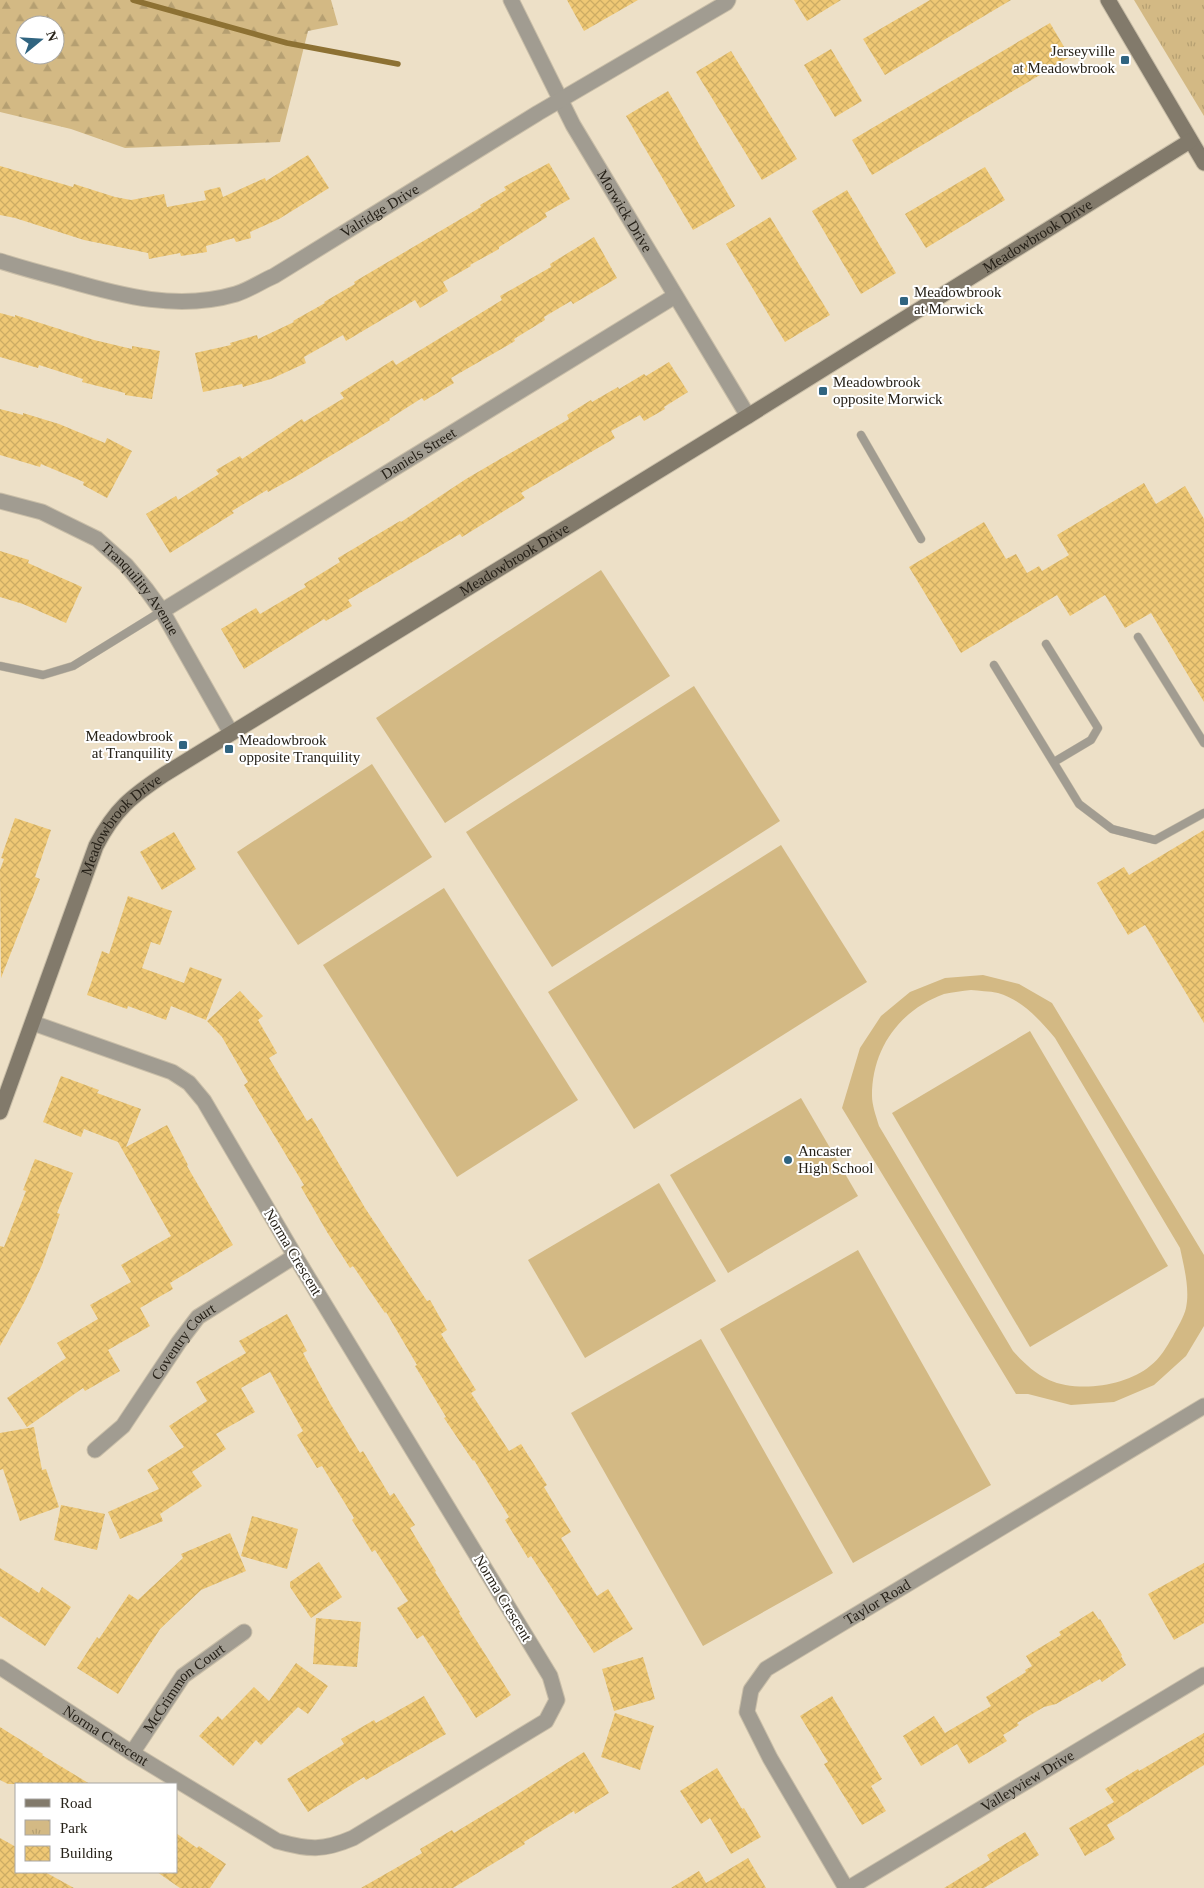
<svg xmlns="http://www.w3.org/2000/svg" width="1204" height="1888" font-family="Georgia,serif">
<defs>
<pattern id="forest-firs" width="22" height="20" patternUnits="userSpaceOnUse" patternTransform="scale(1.25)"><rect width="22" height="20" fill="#d3b984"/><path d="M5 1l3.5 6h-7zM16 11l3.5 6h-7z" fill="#b59f71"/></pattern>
<pattern id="park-tufts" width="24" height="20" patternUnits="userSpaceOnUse" patternTransform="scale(1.25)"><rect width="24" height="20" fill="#d3b984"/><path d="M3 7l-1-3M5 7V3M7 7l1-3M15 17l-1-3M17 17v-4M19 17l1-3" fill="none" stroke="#b59f71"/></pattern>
<pattern id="building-cross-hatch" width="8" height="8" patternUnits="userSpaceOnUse" patternTransform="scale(1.25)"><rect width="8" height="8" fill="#efc875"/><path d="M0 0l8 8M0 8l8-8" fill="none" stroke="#cdac64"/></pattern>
</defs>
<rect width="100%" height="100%" fill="#ede0c7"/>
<!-- forest -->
<path fill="url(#forest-firs)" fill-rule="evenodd" d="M0 0H331L338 25 308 31 280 142 125 148 71 129 0 112ZM25 25H55V55H25Z"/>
<!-- park -->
<path fill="url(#park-tufts)" d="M1134 0H1204V116Z"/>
<!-- pitch -->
<g fill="#d3b984" fill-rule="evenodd">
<path d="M601 570 670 676 445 823 376 718Z"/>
<path d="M694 686 780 821 552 967 466 832Z"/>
<path d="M372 764 432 857 298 945 237 852Z"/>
<path d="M781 845 867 982 634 1129 548 992Z"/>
<path d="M444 888 578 1100 457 1177 323 965Z"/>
<path d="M983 975 1019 984 1052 1003 1204 1255V1326L1186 1356 1154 1385 1114 1402 1071 1405 1028 1394H1016L842 1108 860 1048 881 1016 910 992 945 978ZM971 990C979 991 989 991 998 993 1022 1000 1039 1019 1055 1038L1180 1248C1184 1267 1190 1289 1186 1308 1184 1317 1177 1328 1173 1336 1167 1346 1160 1359 1150 1366 1126 1386 1078 1393 1049 1380 1034 1373 1024 1363 1013 1351L879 1126C876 1116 872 1105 872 1096 872 1048 900 1010 944 994 953 992 962 991 971 990Z"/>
<path d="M1030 1031 1168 1266 1030 1347 892 1113Z"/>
<path d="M801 1098 858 1196 728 1273 670 1175Z"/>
<path d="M659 1183 716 1281 585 1358 528 1260Z"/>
<path d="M858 1250 991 1485 853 1563 720 1329Z"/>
<path d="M701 1339 833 1573 703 1646 571 1413Z"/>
</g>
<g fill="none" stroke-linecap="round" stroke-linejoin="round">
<!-- stream -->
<path stroke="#8d7133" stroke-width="5.5" d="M133 0 287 43 398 64"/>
</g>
<!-- building -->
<g fill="url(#building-cross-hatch)">
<path d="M567 0H638L584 31Z"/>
<path d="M794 0H841L807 21Z"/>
<path d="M930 0H1011L885 75 863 39Z"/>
<path d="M1050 23 1070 57 872 175 852 140Z"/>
<path d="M831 49 862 101 835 117 804 65Z"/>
<path d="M731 51 797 159 762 180 696 72Z"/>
<path d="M668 91 735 206 693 230 626 116Z"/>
<path d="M308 155 329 188 279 219 250 232 251 238 236 242 234 238 206 246 207 252 181 256 180 253 149 259 148 253 84 240 15 218 0 215V166L73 187 74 184 115 197 131 200 164 194 167 207 206 200 204 191 220 187 223 197 265 178 266 181Z"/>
<path d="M549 163 570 199 545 213 547 217 499 247V249L470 265 471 266 443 282 448 291 420 308 415 300 346 341 343 335 304 357 306 363 271 379 243 387 242 384 203 392 195 353 231 345 230 343 257 335 258 339 294 322 293 321 325 303 324 302 355 284 354 282 481 207 480 205 506 190 504 187Z"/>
<path d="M985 167 1005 200 926 248 905 214Z"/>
<path d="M847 190 896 273 861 294 812 211Z"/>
<path d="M770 217 830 315 785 342 726 244Z"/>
<path d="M594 237 617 278 573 304 571 301 544 317 545 320 514 339 515 341 451 378 454 383 424 401 422 398 389 419 390 420 297 476 268 492 267 490 232 511 234 513 170 553 146 514 176 496 178 500 219 474 216 470 240 456 242 459 302 419 304 422 344 398 340 393 393 360 396 365 502 300 500 296 551 267 550 264Z"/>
<path d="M0 313 15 317V315L94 340 132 349V346L160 351 152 399 125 395V393L82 382 83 379 39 365 38 368 0 357Z"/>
<path d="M669 362 688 392 664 407 665 409 644 421 640 415 611 431 615 438 521 493 525 498 462 537 460 534 348 600 352 606 326 621 324 619 244 669 221 629 256 608 260 614 306 587 304 584 340 562 338 558 400 521 401 522 466 479 569 419 567 415 591 400 592 402 618 387 619 389 644 374 646 376Z"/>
<path d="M0 409 23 415V413L59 424 105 443 107 438 132 451 107 498 83 485 84 482 41 464 40 467 0 455Z"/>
<path d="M1144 483 1156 504 1185 486 1204 519V702L1151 613 1125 628 1105 595 1070 616 1057 595 961 653 909 567 984 522 1006 559 1016 554 1027 573 1039 566 1042 571 1069 555 1057 535Z"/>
<path d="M0 551 29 560 28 563 82 587 66 623 23 604 0 597Z"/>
<path d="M15 818 51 830 35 877 40 879 1 978 0 870 4 859 1 858Z"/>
<path d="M1204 830V1023L1145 925 1128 935 1097 883 1124 867 1129 875Z"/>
<path d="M174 832 196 869 162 890 140 852Z"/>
<path d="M128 896 172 911 160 945 151 942 142 968 184 983 190 967 222 979 206 1020 171 1006 166 1020 128 1006 127 1009 87 995 102 951 109 954Z"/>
<path d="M240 991 263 1016 258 1020 277 1053 269 1058 307 1121 312 1118 365 1208 427 1301 430 1300 447 1330 441 1334 476 1390 471 1393 509 1451 521 1444 547 1485 544 1487 571 1532 561 1538 597 1596 608 1589 633 1629 594 1653 531 1556 528 1558 505 1520 509 1517 474 1460 473 1461 444 1418 446 1417 415 1366 417 1365 386 1312 385 1313 353 1266 350 1268 327 1232 301 1187 304 1185 244 1085 248 1082 222 1037 207 1021Z"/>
<path d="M61 1076 99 1090 97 1093 141 1109 126 1147 167 1125 188 1165 187 1166 233 1245 170 1283 173 1289 140 1308 150 1326 108 1350 120 1371 85 1391 83 1388 27 1427 7 1398 66 1358 57 1343 98 1319 90 1305 131 1282 121 1265 171 1236 118 1142 84 1129 81 1137 43 1122Z"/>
<path d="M35 1159 73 1173 57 1213 60 1214 42 1265 25 1301 0 1346V1246L4 1247 26 1191 23 1190Z"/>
<path d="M287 1314 307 1351 303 1353 331 1405 360 1453 363 1451 390 1496 394 1493 415 1525 410 1528 436 1571 435 1572 460 1612 459 1613 511 1695 476 1718 423 1635 417 1639 397 1608 408 1601 375 1550 372 1552 352 1520 354 1518 322 1466 317 1468 297 1435 303 1431 270 1372 241 1388 255 1412 216 1434 226 1449 192 1472 202 1486 160 1514 163 1521 120 1539 108 1512 159 1489 147 1470 184 1447 169 1426 207 1401 196 1382 246 1353 239 1341Z"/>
<path d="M34 1427 42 1470 46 1469 59 1507 20 1521 3 1469 0 1470V1433Z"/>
<path d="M61 1505 105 1514 97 1550 54 1540Z"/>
<path d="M252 1516 298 1529 287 1569 241 1556Z"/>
<path d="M230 1533 246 1571 201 1590 160 1629 118 1694 77 1668 97 1637 99 1639 129 1594 138 1600 183 1558 181 1554Z"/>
<path d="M319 1562 342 1597 311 1618 290 1587V1582Z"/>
<path d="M1204 1563V1623L1174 1640 1148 1594Z"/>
<path d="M0 1568 39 1593 42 1587 71 1607 45 1646 0 1616Z"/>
<path d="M1093 1611 1099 1620 1100 1619 1122 1655 1121 1656 1126 1665 1102 1682 1100 1679 1056 1704 1044 1707 1017 1723 1019 1725 1003 1735 1007 1741 969 1764 957 1744 921 1766 903 1736 934 1716 945 1733 991 1706 986 1697 1026 1672 1025 1670 1032 1666 1026 1656 1061 1635 1059 1632Z"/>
<path d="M316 1618 361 1622 357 1667 313 1664Z"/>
<path d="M643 1657 655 1699 614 1711 602 1669Z"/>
<path d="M296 1663 328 1686 308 1714 298 1707 261 1745 256 1740 233 1766 199 1736 218 1716 222 1720 254 1687 269 1701Z"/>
<path d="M424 1696 446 1734 366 1780 364 1777 308 1812 287 1779 344 1744 341 1739 374 1720 376 1723Z"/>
<path d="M832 1696 882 1779 871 1786 886 1811 862 1825 824 1764 828 1762 800 1716Z"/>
<path d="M615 1713 654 1726 640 1770 601 1757Z"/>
<path d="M0 1727 43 1754 42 1755 90 1784H8L0 1780Z"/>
<path d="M1204 1733V1765L1107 1825 1115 1839 1085 1856 1069 1828 1114 1802 1105 1789 1138 1769 1139 1771Z"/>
<path d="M584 1752 609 1793 575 1814 574 1811 524 1842 525 1844 453 1888H361L422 1853 420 1849 452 1830 454 1833 510 1799Z"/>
<path d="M717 1768 742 1809 744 1808 761 1837 731 1854 710 1818 701 1824 680 1791Z"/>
<path d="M1025 1832 1039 1855 984 1888H944L990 1860 987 1855Z"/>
<path d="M176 1833 197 1848 199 1846 226 1864 210 1888H180L157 1872H176Z"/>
<path d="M0 1838 16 1847V1872H45L74 1888H0Z"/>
<path d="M748 1858 766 1888H671L699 1871 706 1883Z"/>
</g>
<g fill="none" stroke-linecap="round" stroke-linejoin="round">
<!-- lane casing -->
<g stroke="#c9bea8" stroke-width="9">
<g id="lane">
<path d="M861 435 921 539"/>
<path d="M1138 637 1204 743"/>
<path d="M1046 644 1098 728 1091 740 1054 762"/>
<path d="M994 665 1079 804 1112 829 1155 840 1204 813"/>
<path d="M0 666 43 675 73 666 162 611"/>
</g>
</g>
<!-- street casing -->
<g stroke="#c9bea8" stroke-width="17">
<g id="street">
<path id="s1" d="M511 0 573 125 748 416"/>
<path id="s2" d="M0 261C22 268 44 274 67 280 122 296 178 311 236 294 249 290 262 281 274 276L538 113 726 3 728 0"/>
<path id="s3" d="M0 501 42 512 97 539 126 565 146 589 162 611 231 733"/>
<path id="s4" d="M162 611 675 296"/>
<path id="s5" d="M95 1450 123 1426 179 1342 198 1317 295 1256"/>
<path id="s6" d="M0 1667 132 1753 277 1841C309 1850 323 1851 353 1838L546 1721 557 1700 550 1676 295 1256 204 1101 189 1083 172 1072 33 1023"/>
<path id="s7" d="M132 1753 183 1676 244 1632"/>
<path id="s8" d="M846 1888 770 1758 747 1712 751 1690 766 1669 1204 1406"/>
<path id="s9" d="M849 1888 1204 1675"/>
</g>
</g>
<!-- secondary casing -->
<g stroke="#c9bea8" stroke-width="17">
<g id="secondary">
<path d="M1108 0 1204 163"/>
<path id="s10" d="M0 1112 96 846C115 809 132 796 165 774L748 416 1190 141"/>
</g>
</g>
<!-- lane -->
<use href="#lane" stroke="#a19c91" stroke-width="8"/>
<!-- street -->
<use href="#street" stroke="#a19c91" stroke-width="15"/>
<!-- secondary -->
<use href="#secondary" stroke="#827a6b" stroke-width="15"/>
</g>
<!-- markers -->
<g fill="#306480" stroke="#fff" stroke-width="2">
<rect x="1120" y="55" width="10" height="10" rx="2.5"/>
<rect x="899" y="296" width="10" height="10" rx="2.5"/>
<rect x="818" y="386" width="10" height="10" rx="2.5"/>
<rect x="178" y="740" width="10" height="10" rx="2.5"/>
<rect x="224" y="744" width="10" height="10" rx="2.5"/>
<circle cx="788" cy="1160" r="5"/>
</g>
<g text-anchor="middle" stroke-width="4" stroke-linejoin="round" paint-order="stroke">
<!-- poi labels -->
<g font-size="15" fill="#262118" stroke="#fff" text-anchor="start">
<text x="1115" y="56" text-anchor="end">Jerseyville<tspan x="1115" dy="17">at Meadowbrook</tspan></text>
<text x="914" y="297">Meadowbrook<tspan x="914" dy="17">at Morwick</tspan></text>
<text x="833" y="387">Meadowbrook<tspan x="833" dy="17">opposite Morwick</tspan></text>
<text x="173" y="741" text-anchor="end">Meadowbrook<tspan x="173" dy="17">at Tranquility</tspan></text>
<text x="239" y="745">Meadowbrook<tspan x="239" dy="17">opposite Tranquility</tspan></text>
<text x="798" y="1156">Ancaster<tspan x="798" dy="17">High School</tspan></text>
</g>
<!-- street labels -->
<g font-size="15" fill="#262118" stroke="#fff">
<text dy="5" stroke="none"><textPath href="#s2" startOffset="408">Valridge Drive</textPath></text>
<text dy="5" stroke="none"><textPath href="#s1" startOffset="240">Morwick Drive</textPath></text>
<text dy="5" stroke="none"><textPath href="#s10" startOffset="1409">Meadowbrook Drive</textPath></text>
<text dy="5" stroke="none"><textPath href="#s4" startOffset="301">Daniels Street</textPath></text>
<text dy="5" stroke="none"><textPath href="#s10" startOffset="794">Meadowbrook Drive</textPath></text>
<text dy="5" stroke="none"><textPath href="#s3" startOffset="171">Tranquility Avenue</textPath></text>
<text dy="5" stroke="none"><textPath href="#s10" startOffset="315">Meadowbrook Drive</textPath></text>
<text transform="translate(293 1252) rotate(59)" y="5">Norma Crescent</text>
<text dy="5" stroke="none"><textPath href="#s5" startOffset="141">Coventry Court</textPath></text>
<text transform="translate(503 1598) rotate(59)" y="5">Norma Crescent</text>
<text dy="5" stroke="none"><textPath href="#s8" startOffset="380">Taylor Road</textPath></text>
<text dy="5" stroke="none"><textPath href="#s7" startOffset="84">McCrimmon Court</textPath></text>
<text dy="5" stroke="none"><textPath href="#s6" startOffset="126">Norma Crescent</textPath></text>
<text dy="5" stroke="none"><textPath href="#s9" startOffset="208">Valleyview Drive</textPath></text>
</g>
</g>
<!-- legend -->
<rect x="15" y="1783" width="162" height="90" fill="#ffffff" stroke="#a8a6a3"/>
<rect x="25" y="1799" width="25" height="8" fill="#827a6b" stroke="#a8a6a3"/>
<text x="60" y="1808" font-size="15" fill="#262118">Road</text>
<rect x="25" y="1820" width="25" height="15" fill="url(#park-tufts)" stroke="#a8a6a3"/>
<text x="60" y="1833" font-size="15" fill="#262118">Park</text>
<rect x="25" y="1846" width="25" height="15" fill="url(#building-cross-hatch)" stroke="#a8a6a3"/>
<text x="60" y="1858" font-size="15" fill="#262118">Building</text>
<!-- north arrow -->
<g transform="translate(40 40) rotate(72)"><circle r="24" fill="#ffffff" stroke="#a8a6a3"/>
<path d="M0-4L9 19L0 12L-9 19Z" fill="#306480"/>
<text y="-8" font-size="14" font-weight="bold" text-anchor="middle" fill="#262118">N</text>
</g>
</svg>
